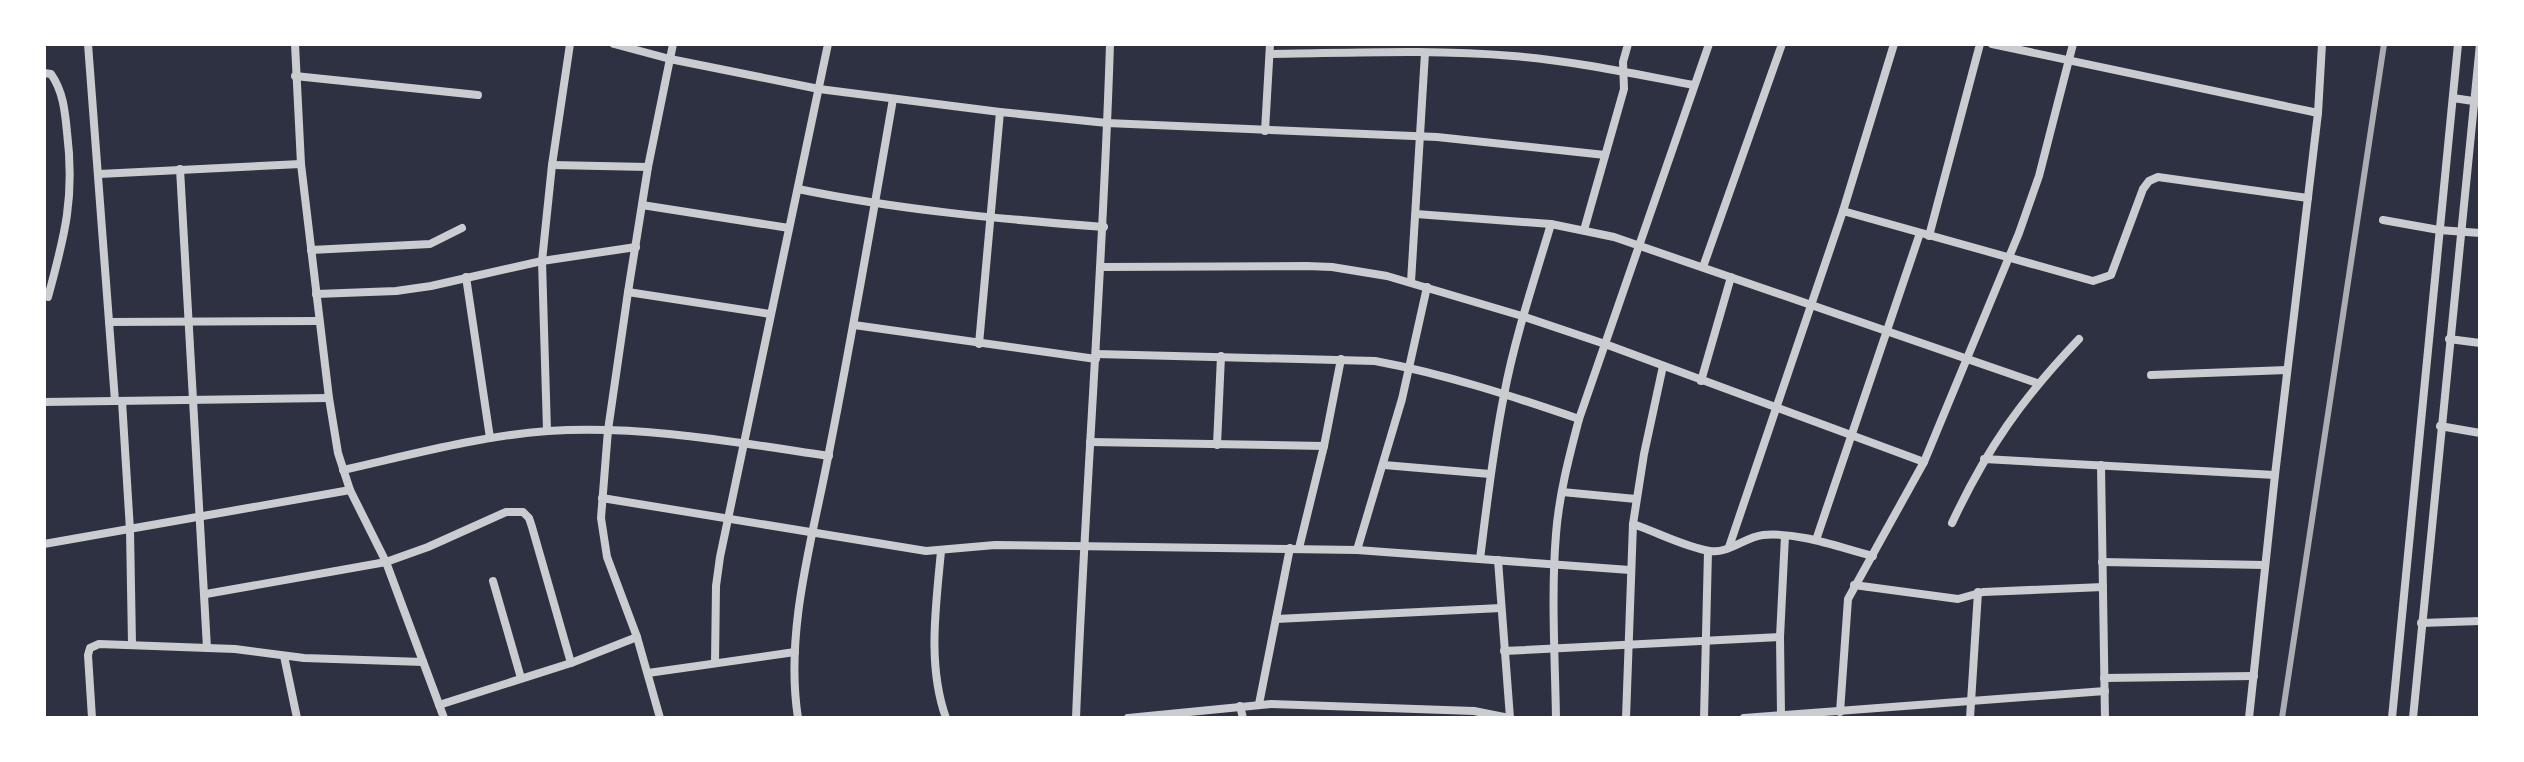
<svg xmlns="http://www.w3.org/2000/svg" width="2524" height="762" font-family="Ubuntu,sans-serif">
<rect width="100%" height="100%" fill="#2d3142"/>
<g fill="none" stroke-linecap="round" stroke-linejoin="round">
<!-- minor -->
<g stroke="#caccd0" stroke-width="8">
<path d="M88 44 115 401"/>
<path d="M295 44 301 164 329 398 338 453 350 490 386 562 444 718"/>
<path d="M614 44 670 59 819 89 1000 112 1107 123 1437 137 1605 155"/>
<path d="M1992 44 2318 113"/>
<path d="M1270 54C1351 53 1433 49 1513 56 1574 61 1634 74 1694 85"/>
<path d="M44 73 51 74C63 91 65 111 67 132 75 197 65 235 48 297"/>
<path d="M295 76 478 95"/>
<path d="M2453 98 2480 102"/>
<path d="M1265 131 1270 44"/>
<path d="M552 165 648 167"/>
<path d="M180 169 207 648"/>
<path d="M99 174 301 164"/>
<path d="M798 189C899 210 1000 219 1104 227"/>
<path d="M642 205 789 228"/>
<path d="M1843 211 2093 281 2111 275 2143 189 2149 181 2158 177 2308 198"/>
<path d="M1416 214 1551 224 1614 237 2037 383"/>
<path d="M2383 220 2439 230 2480 233"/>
<path d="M1584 230 1624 89 1623 62 1628 44"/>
<path d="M1929 236 1980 44"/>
<path d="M311 250 430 244 462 228"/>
<path d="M1102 267 1307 266 1332 267 1387 276 1522 316 1605 344 1924 462"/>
<path d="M1703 267 1782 44"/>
<path d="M466 277 490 438"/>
<path d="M1411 282 1425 53"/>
<path d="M628 292 770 314"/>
<path d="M316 294 396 291 431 286 542 261 636 247"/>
<path d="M109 322 319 321"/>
<path d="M854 325 1096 359"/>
<path d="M2449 339 2480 343"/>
<path d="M979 344 1000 112"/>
<path d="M1096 354 1375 361C1445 374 1512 396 1579 419"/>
<path d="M2151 375 2287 370"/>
<path d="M1701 381 1731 277"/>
<path d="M122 401 130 530 132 644"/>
<path d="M44 402 329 398"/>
<path d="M2440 426 2480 433"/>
<path d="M547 431 542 261 552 165 570 44"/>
<path d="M1090 442 1324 446"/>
<path d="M1217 445 1221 356"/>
<path d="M1984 459 2275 475"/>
<path d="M1384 465 1490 474"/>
<path d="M2101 465 2105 718"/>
<path d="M343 470C410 455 479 436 548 431 643 425 735 442 829 456"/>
<path d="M1562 492 1636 499"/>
<path d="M602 498 926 551 995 545 1357 550 1630 570"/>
<path d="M1952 523C1987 448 2022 399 2079 339"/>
<path d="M1633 524C1657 532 1684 547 1710 551 1728 554 1745 537 1763 535 1800 532 1838 547 1873 556"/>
<path d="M1816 540 1920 233"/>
<path d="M44 544 350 490"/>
<path d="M1729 547 1843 211 1894 44"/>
<path d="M1299 548 1324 446 1341 359"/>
<path d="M1357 550 1402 399 1427 287"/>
<path d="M941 551C936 606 927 665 946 718"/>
<path d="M1480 559C1487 504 1493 449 1504 395 1515 337 1534 281 1551 224"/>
<path d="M1498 560 1510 718"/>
<path d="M2102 562 2265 565"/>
<path d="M493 581 521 678"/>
<path d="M1854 585 1958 599 1983 592 2103 587"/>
<path d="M206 594 386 562 428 547 506 512H523L529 518 532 527 571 663"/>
<path d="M1276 619 1501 608"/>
<path d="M2421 623 2480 621"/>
<path d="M1504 651 1780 637"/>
<path d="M284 656 297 718"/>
<path d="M715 663 716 586 720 557 828 44"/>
<path d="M648 673 795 652"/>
<path d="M2104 678 2254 676"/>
<path d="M1259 704 1290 548"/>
<path d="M439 705 571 663 637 637"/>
<path d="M1240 706 1243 718"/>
<path d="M1840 712 1848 599 1924 462 2019 233 2039 176 2073 44"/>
<path d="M1781 715 1780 637 1785 536"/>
<path d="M92 718 88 655 90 648 99 644 235 649 304 658 423 662"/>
<path d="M660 718 637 637 607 557 601 518 608 430 628 292 648 167 673 44"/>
<path d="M798 718C784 629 814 534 830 447 853 331 873 215 893 99"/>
<path d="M1076 718C1085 493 1103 269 1110 44"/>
<path d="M1128 718 1271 704 1474 711 1509 718"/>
<path d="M1556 718C1555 657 1551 595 1556 534 1559 495 1569 457 1579 419L1709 44"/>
<path d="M1626 718 1633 524 1644 454 1663 366"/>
<path d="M1704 718 1708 551"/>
<path d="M1744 718 2105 691"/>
<path d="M1970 718 1978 592"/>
<path d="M2249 718 2275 475 2318 113 2322 44"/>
<path d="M2392 718 2458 44"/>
<path d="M2413 718 2480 44"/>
</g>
<!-- rail -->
<path stroke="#abadb3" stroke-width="6" d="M2282 718 2384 44"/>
</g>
<!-- border -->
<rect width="2524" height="762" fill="none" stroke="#ffffff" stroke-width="92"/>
</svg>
